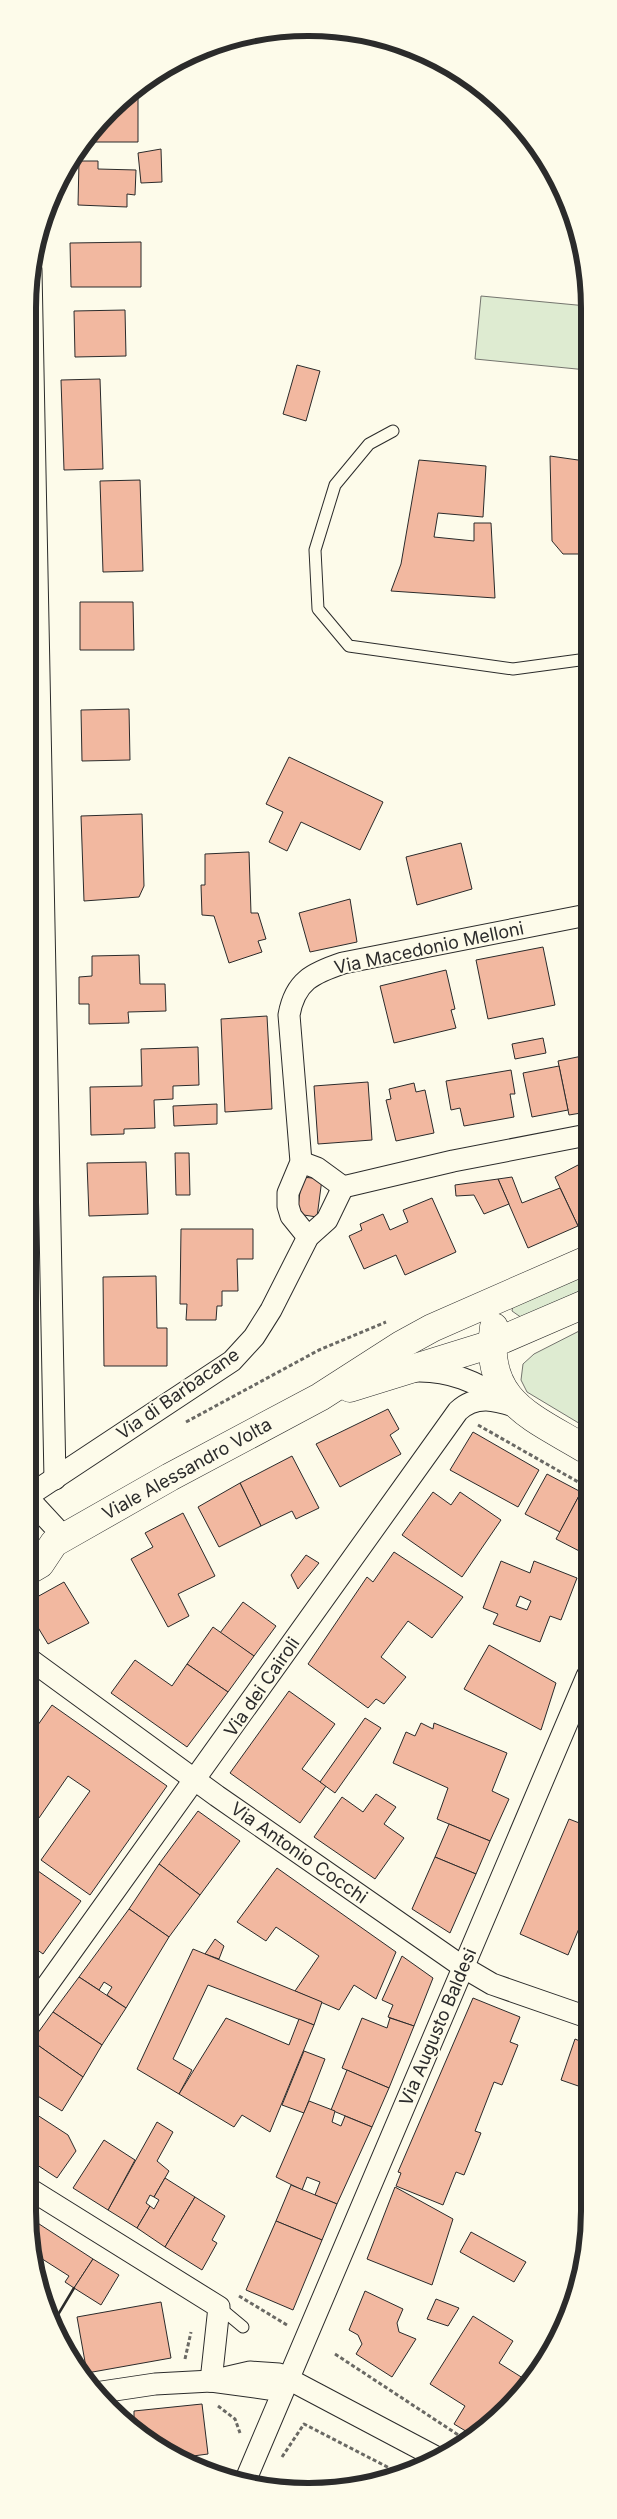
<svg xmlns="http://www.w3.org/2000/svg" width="617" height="2519" font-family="Inter,sans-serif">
<rect width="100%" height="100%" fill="#fdfbea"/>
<!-- green -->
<g fill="#deebd1" stroke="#74746e">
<path d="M481 296 587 306V370L475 359Z"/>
<path d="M587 1269V1292L522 1318 512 1311 513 1305Z"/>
<path d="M587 1327V1428L527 1392 521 1380 523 1364 534 1354Z"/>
</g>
<!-- building -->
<g fill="#f2b8a0" stroke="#2b2b2b" fill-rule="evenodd">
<path d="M138 85V142H88Z"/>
<path d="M161 149 162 182 141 183 138 153Z"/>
<path d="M79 161H98V169L136 170 135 195 127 194V207L78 205Z"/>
<path d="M141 242V287H71L70 243Z"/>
<path d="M125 310 126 356 75 357 74 311Z"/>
<path d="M297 365 320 371 306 421 283 414Z"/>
<path d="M100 379 103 469 64 470 61 380Z"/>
<path d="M550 456 585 461 587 554H563L552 541Z"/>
<path d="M419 460 486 466 483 517 438 513 434 537 474 541V523H491L495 598 391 591 401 564Z"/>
<path d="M140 480 143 571 103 572 100 481Z"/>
<path d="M80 602H133L134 650H80Z"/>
<path d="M129 709 130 760 82 761 81 710Z"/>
<path d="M289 757 383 802 360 850 301 822 287 851 269 842 283 812 266 804Z"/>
<path d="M142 814 144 886 139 897 84 901 81 816Z"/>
<path d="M461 843 472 889 417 905 406 857Z"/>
<path d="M249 852 251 913H258L266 939 258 941 262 952 229 963 214 916 202 915 201 885H205V854Z"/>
<path d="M350 899 357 942 310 952 299 913Z"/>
<path d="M587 943V970L581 944Z"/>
<path d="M543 947 555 1005 488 1019 476 960Z"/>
<path d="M139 955 140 984H165L166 1011 128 1012 129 1023 89 1024V1004H79V977L92 976V956Z"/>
<path d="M446 970 455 1009 451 1010 456 1028 394 1043 380 986Z"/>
<path d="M267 1016 272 1109 225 1112 221 1019Z"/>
<path d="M543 1038 546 1053 515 1059 512 1044Z"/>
<path d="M198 1047 199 1085 173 1086V1099L154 1100 155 1128 124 1129V1134L91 1135 90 1087 142 1086 141 1049Z"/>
<path d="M587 1055V1112L569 1115 558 1061Z"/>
<path d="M559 1066 568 1110 532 1117 523 1073Z"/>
<path d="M511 1070 515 1094H510L514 1117 464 1126 460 1108 451 1110 446 1081Z"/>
<path d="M368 1082 372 1140 318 1144 314 1086Z"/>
<path d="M414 1083 416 1092 425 1090 434 1133 396 1141 386 1100 391 1099 389 1089Z"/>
<path d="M217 1104V1124L174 1126 173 1106Z"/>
<path d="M175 1153H189L190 1195H176Z"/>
<path d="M146 1162 148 1214 89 1216 87 1163Z"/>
<path d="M580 1164 583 1169 587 1168V1222L578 1226 555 1177Z"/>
<path d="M302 1177 322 1179 317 1217 297 1214Z"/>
<path d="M512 1177 522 1203 560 1188 578 1226 528 1248 498 1179Z"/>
<path d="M498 1179 509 1204 484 1214 474 1195 456 1196 455 1185Z"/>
<path d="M432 1198 456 1252 405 1275 396 1255 364 1269 349 1236 362 1230 360 1224 383 1214 390 1230 408 1222 403 1210Z"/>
<path d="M181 1229H253V1259H237L238 1291H222V1306H217L216 1320H186L187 1304H180Z"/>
<path d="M156 1276 157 1328H167V1366H104L103 1277Z"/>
<path d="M388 1409 399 1429 390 1435 401 1454 340 1487 316 1444Z"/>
<path d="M473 1432 539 1470 518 1507 450 1470Z"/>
<path d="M292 1456 319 1508 296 1519 292 1511 261 1526 240 1483Z"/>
<path d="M547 1474 581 1492 560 1532 525 1514Z"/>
<path d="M240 1483 261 1526 219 1547 198 1507Z"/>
<path d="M433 1492 451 1505 460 1492 501 1520 462 1577 402 1535Z"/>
<path d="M581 1492 587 1496V1555L556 1539Z"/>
<path d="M183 1513 215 1576 178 1594 189 1616 168 1627 131 1559 153 1547 145 1533Z"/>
<path d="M394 1552 463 1597 432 1638 408 1621 381 1657 406 1677 384 1704 376 1699 368 1708 308 1664 367 1577 373 1582Z"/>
<path d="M306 1555 319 1563 298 1589 291 1575Z"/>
<path d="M501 1561 530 1573 534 1561 577 1578 561 1620 550 1616 540 1642 493 1624 498 1614 483 1608ZM520 1596 531 1601 527 1610 516 1606Z"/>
<path d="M64 1582 89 1623 48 1644 28 1611V1602Z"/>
<path d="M243 1602 276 1626 254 1656 220 1633Z"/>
<path d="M213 1627 254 1656 228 1692 187 1664Z"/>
<path d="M489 1645 556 1683 541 1730 464 1689Z"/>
<path d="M135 1660 172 1686 187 1664 228 1692 187 1747 111 1693Z"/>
<path d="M289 1691 335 1724 302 1769 326 1786 300 1823 230 1773Z"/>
<path d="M52 1705 167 1786 90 1895 41 1860 90 1791 68 1776 39 1818 28 1810V1739Z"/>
<path d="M365 1718 381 1728 335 1793 320 1782Z"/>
<path d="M421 1723 433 1729 434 1723 507 1753 492 1791 509 1799 490 1841 437 1819 448 1788 393 1763 406 1732 415 1736Z"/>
<path d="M376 1794 396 1807 384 1824 404 1838 375 1879 314 1837 342 1797 363 1812Z"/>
<path d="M198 1811 240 1841 200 1895 159 1864Z"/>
<path d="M569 1819 587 1826V1909L568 1955 520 1934Z"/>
<path d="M449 1824 490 1841 476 1874 435 1857Z"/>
<path d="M435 1857 476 1874 450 1933 412 1909Z"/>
<path d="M28 1864 81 1901 43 1954 28 1943Z"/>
<path d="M159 1864 200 1895 169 1937 129 1909Z"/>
<path d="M277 1868 396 1952 376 1999 354 1985 339 2010 295 1991 319 1956 276 1927 266 1941 237 1922Z"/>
<path d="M129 1909 169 1937 126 2008 107 1995 112 1987 104 1982 99 1990 79 1977Z"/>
<path d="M215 1939 224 1946 219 1959 205 1954Z"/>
<path d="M193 1949 322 2002 314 2025 208 1985 173 2059 192 2070 179 2094 137 2069Z"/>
<path d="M402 1956 433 1978 414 2026 388 2017 393 2005 382 2000Z"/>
<path d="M79 1977 126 2008 102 2045 53 2012Z"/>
<path d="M473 1998 520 2017 510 2042 518 2045 502 2085 494 2082 475 2131 481 2133 464 2175 456 2172 443 2205 396 2186 401 2173 398 2172Z"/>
<path d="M53 2012 102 2045 83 2077 32 2041Z"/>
<path d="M226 2018 289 2045 299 2019 314 2025 270 2132 242 2115 234 2127 179 2094Z"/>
<path d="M362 2018 387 2028 390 2018 414 2026 389 2088 342 2068Z"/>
<path d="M575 2039 587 2044V2089L561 2080Z"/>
<path d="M32 2041 83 2077 62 2111 28 2090V2047Z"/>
<path d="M304 2051 325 2059 304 2113 282 2105Z"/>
<path d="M347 2070 389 2088 372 2127 331 2110Z"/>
<path d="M309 2101 335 2111 332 2122 341 2126 345 2116 372 2127 337 2204 315 2195 320 2182 307 2177 302 2190 276 2177Z"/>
<path d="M28 2109 68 2135 76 2151 57 2178 28 2159Z"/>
<path d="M157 2122 173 2132 157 2161 169 2171 154 2197 150 2195 146 2203 150 2206 137 2228 108 2210Z"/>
<path d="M104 2140 135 2160 108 2210 73 2188Z"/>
<path d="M165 2178 195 2197 165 2247 137 2228 150 2206 154 2209 159 2200 154 2197Z"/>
<path d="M291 2185 337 2204 322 2240 276 2221Z"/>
<path d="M395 2187 453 2219 432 2285 367 2259Z"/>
<path d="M195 2197 225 2216 212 2240 217 2243 202 2270 165 2247Z"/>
<path d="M33 2220 93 2259 74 2288 65 2282 69 2276 36 2255 30 2224Z"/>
<path d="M276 2221 322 2240 293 2310 246 2290Z"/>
<path d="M471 2232 526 2262 514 2282 460 2252Z"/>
<path d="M93 2259 119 2275 101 2305 74 2288Z"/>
<path d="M365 2291 403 2309 397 2323 399 2332 416 2339 392 2377 356 2354 362 2344 358 2335 349 2330Z"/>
<path d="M436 2299 459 2308 448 2326 427 2319Z"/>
<path d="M161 2302 171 2358 87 2373 77 2317Z"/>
<path d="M473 2316 513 2341 499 2363 526 2380 480 2433 474 2436 454 2424 465 2406 430 2384Z"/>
<path d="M202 2404 208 2454 178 2458 134 2424V2411Z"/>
</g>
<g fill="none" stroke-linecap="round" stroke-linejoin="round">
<!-- service casing -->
<g stroke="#2b2b2b" stroke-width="13">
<g id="service">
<path d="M393 431 369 444 335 485 315 550 318 609 349 646 513 669 587 659"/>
<path d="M219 2307 243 2327"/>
</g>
</g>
<!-- minor casing -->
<g stroke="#2b2b2b" stroke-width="23">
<g id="minor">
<path d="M31 270 55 1479"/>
<path d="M301 1162 317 1168 343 1187"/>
<path d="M343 1187 453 1161 587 1135"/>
<path d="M308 1237 291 1216 288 1206V1193L301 1162 289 1015C295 981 313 973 343 963L587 915"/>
<path d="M416 1371C450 1370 476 1382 504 1400"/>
<path d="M28 1496 232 1361 254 1337 271 1310 308 1237 327 1220 343 1187"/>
<path d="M28 1498 64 1537"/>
<path d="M28 1658 217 1796 463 1967 492 1984 587 2017"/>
<path d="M28 2012 458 1411C476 1394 496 1400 517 1407"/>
<path d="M28 2188 219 2307 211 2381"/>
<path d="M211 2381 250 2372 279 2374 434 2456"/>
<path d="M95 2393 155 2384 211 2381 269 2389 289 2378"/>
<path d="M246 2479 587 1676"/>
</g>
</g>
<!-- secondary casing -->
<g stroke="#2b2b2b" stroke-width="29">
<g id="secondary">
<path d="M494 1327C483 1402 533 1417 587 1450"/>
<path d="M350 1388 492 1344 587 1303"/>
<path d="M28 1571 40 1564 54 1543 170 1477 320 1397 401 1345 432 1328 587 1260"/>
</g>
</g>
<!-- path -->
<g stroke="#6a6964" stroke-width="3" stroke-dasharray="4 2.5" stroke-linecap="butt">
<path d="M42 236 43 252"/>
<path d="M581 1234 587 1231"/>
<path d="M186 1422 319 1350 386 1322"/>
<path d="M478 1425 587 1487"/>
<path d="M28 2042 33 2034"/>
<path d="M239 2296 287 2325"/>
<path d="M335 2354 466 2440"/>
<path d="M185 2359 191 2332"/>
<path d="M218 2406 235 2419 240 2433"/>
<path d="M282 2457 304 2424 399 2473"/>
</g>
<!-- service -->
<use href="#service" stroke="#fdfbea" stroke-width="11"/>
<!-- minor -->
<use href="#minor" stroke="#fdfbea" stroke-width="21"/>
<!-- secondary -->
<use href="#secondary" stroke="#fdfbea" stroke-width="28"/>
<!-- wall -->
<path stroke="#2b2b2b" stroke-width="2.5" d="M58 2333 56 2318 74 2288"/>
</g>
<g text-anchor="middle" stroke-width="4" stroke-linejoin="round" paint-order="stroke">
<!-- street labels -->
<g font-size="18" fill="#2b2b2b" stroke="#fdfbea">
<text transform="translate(429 948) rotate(-12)" y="6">Via Macedonio Melloni</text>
<text transform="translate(178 1394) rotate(-35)" y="6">Via di Barbacane</text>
<text transform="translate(187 1469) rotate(-29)" y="6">Viale Alessandro Volta</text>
<text transform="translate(262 1687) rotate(-55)" y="6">Via dei Cairoli</text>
<text transform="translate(299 1853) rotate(35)" y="6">Via Antonio Cocchi</text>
<text transform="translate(438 2027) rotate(-67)" y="6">Via Augusto Baldesi</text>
</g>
</g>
<!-- crop -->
<path d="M0 0H617V2519H0ZM308 36H309A272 272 0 0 1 581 308V2211A272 272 0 0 1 309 2483H308A272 272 0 0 1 36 2211V308A272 272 0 0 1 308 36Z" fill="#fdfbea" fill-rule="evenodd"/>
<path fill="none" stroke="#2b2b2b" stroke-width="6" d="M308 36H309A272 272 0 0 1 581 308V2211A272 272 0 0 1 309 2483H308A272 272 0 0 1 36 2211V308A272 272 0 0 1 308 36Z"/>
</svg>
